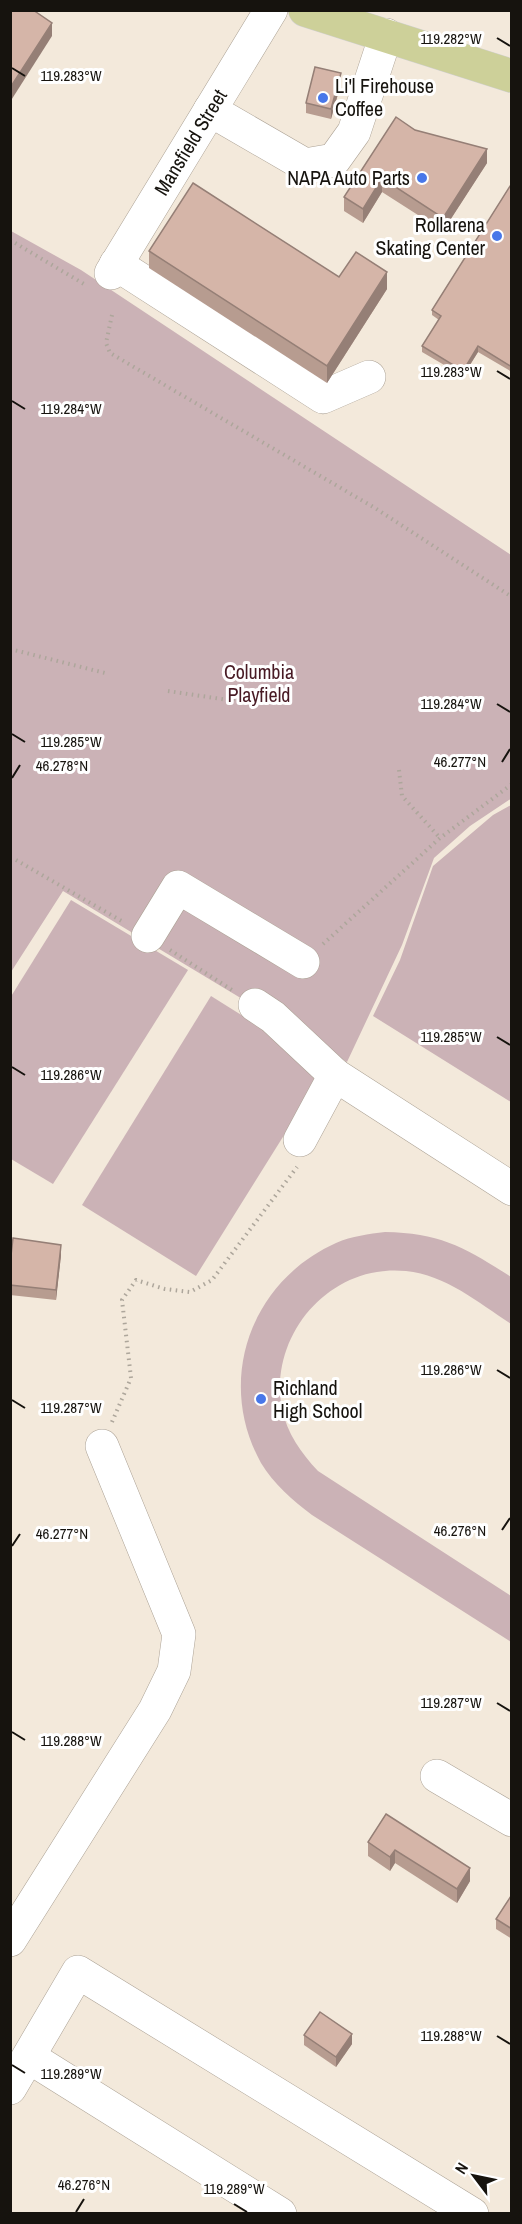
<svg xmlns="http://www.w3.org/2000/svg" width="522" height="2224" font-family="'Archivo Narrow',sans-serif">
<rect width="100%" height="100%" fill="#f3e9db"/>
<!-- green -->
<g fill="#cbb2b6">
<path d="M11 231 81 270 511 555 512 798 470 826 434 858 402 945 347 1062 63 891 11 972Z"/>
<path d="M511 805V1102L373 1016 400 960 433 866 493 815Z"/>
<path d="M71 900 188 970 53 1184 11 1159 10 998Z"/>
<path d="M211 996 326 1068 196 1276 82 1205Z"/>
<path d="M385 1232C441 1233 466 1248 511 1277V1324C479 1303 446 1275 406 1271 330 1263 268 1335 282 1409 287 1433 301 1453 318 1471L511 1596V1642L312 1515C292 1500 274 1484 261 1463 215 1380 251 1281 336 1243 352 1236 369 1234 385 1232Z"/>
</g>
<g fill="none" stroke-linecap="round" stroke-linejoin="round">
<!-- minor casing -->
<g stroke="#aca295" stroke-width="34">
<g id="minor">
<path d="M210 110 305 165 334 160 354 132 386 35"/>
<path d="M116 264 323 397 369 377"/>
<path id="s1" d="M111 273 271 10"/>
<path d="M148 936 178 887 303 962"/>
<path d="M255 1005 273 1017 335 1075 512 1189"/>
<path d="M300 1140 335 1075"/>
<path d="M437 1776 512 1820"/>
<path d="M10 1940 155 1710 174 1671 179 1634 102 1446"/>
<path d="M29 2057 280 2214"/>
<path d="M10 2088 78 1972 472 2214"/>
</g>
</g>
<!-- major casing -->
<g stroke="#d0d0cf" stroke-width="34">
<path id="major" d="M305 10 512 76"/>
</g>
<!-- path -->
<g stroke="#ada69b" stroke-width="4" stroke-dasharray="1.5 4.5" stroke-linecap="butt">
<path d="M10 240 84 284"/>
<path d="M112 315 106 343 110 353 375 508 512 597"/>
<path d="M10 649 105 673"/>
<path d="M168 691 228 700 272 690"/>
<path d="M399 770 402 796 440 838"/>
<path d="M10 860H16L125 923"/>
<path d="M323 944 440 838 512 784"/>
<path d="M170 950 232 990"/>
<path d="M112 1422 131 1378 122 1300 136 1280 165 1289 190 1292 212 1280 297 1167"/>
</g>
<!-- minor -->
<use href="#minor" stroke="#fff" stroke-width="33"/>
<!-- major -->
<use href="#major" stroke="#cdd099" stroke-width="33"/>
</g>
<!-- wall -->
<g fill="#b79c90">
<path d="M341 83 331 119 306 113V103Z"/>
<path d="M415 130 487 163 443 231 382 192 363 223 344 211V197Z"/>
<path d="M512 183V372L478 352 463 376 422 352V346L439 320 432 315V310Z"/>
<path d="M149 251 339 277 387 289 327 383 149 268Z"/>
<path d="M61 1255 56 1300 10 1295V1264Z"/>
<path d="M386 1814 470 1881 457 1903 395 1863 390 1871 368 1856V1842Z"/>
<path d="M511 1896 512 1939 496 1929V1919Z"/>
<path d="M304 2035 352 2044 336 2067 304 2045Z"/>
</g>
<!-- shaded-wall -->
<g fill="#957f76">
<path d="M52 23V36L10 102V88Z"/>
<path d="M341 73V83L331 119V109Z"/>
<path d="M487 149V163L443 231V218Z"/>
<path d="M382 178V192L363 223V209Z"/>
<path d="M387 272V289L327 383V366Z"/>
<path d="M478 346V352L463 376V371Z"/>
<path d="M61 1245V1255L56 1300V1290Z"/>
<path d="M395 1850V1863L390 1871V1857Z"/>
<path d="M470 1868V1881L457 1903V1889Z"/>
<path d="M352 2034V2044L336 2067V2057Z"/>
</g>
<!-- building -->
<g fill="#d5b5a8" stroke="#957f76" stroke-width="1.5">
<path d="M10 10H33L52 23 10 88Z"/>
<path d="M315 67 341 73 331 109 306 103Z"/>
<path d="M396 117 415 130 487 149 443 218 382 178 363 209 344 197Z"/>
<path d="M193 183 339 277 356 252 387 272 327 366 149 251Z"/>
<path d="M512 183V367L478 346 463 371 422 346 441 316 432 310Z"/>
<path d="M13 1238 61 1245 56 1290 10 1285V1264Z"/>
<path d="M386 1814 470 1868 457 1889 395 1850 390 1857 368 1842Z"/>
<path d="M511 1896H512V1929L496 1919Z"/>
<path d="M320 2012 352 2034 336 2057 304 2035Z"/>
</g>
<!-- ticks -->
<path fill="none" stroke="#16130e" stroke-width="2" d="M497 38 510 46M12 68 25 76M497 371 510 379M12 401 25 409M497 704 510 712M12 734 25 742M502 762 510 749M12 778 20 765M497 1037 510 1045M12 1067 25 1075M497 1370 510 1378M12 1400 25 1408M502 1530 510 1518M12 1546 20 1534M497 1703 510 1711M12 1732 25 1740M497 2036 510 2044M12 2065 25 2073M234 2204 247 2212M76 2212 84 2199"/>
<!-- markers -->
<g fill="#4877e9" stroke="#fff" stroke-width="2">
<circle cx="323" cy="98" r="6"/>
<circle cx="422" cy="178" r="6"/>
<circle cx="497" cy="236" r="6"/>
<circle cx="261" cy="1399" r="6"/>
</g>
<g text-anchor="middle" stroke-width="6" stroke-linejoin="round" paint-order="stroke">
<!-- poi labels -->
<g font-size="20" fill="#16130e" stroke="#fff" text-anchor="start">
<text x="335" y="93">Li'l Firehouse<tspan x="335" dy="23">Coffee</tspan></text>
<text x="410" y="185" text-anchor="end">NAPA Auto Parts</text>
<text x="485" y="232" text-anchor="end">Rollarena<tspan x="485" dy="23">Skating Center</tspan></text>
<text x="273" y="1395">Richland<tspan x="273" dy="23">High School</tspan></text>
</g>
<!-- street labels -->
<g font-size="20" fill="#16130e" stroke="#fff">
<text dy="7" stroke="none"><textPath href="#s1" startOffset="153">Mansfield Street</textPath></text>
</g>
<!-- park labels -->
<g font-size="20" fill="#481a24" stroke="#fff">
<text x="259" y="679">Columbia<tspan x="259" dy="23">Playfield</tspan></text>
</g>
</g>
<g font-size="15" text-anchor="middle" fill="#16130e" stroke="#fff" stroke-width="6" stroke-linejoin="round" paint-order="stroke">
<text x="451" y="44">119.282°W</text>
<text x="71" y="81">119.283°W</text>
<text x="451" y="377">119.283°W</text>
<text x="71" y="414">119.284°W</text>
<text x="451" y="709">119.284°W</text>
<text x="71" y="747">119.285°W</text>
<text x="460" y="767">46.277°N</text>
<text x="62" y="771">46.278°N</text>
<text x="451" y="1042">119.285°W</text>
<text x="71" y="1080">119.286°W</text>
<text x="451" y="1375">119.286°W</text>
<text x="71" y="1413">119.287°W</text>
<text x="460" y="1536">46.276°N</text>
<text x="62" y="1539">46.277°N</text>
<text x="451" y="1708">119.287°W</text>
<text x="71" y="1746">119.288°W</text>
<text x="451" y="2041">119.288°W</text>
<text x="71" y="2079">119.289°W</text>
<text x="84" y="2190">46.276°N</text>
<text x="234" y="2194">119.289°W</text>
</g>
<!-- border -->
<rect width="522" height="2224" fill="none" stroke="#16130e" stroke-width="24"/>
<!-- north arrow -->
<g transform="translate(474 2176) rotate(302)" stroke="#ffffff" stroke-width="4.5" paint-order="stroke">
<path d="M0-4.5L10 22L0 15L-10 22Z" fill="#16130e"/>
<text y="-9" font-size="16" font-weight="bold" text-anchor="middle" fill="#16130e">N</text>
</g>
</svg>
